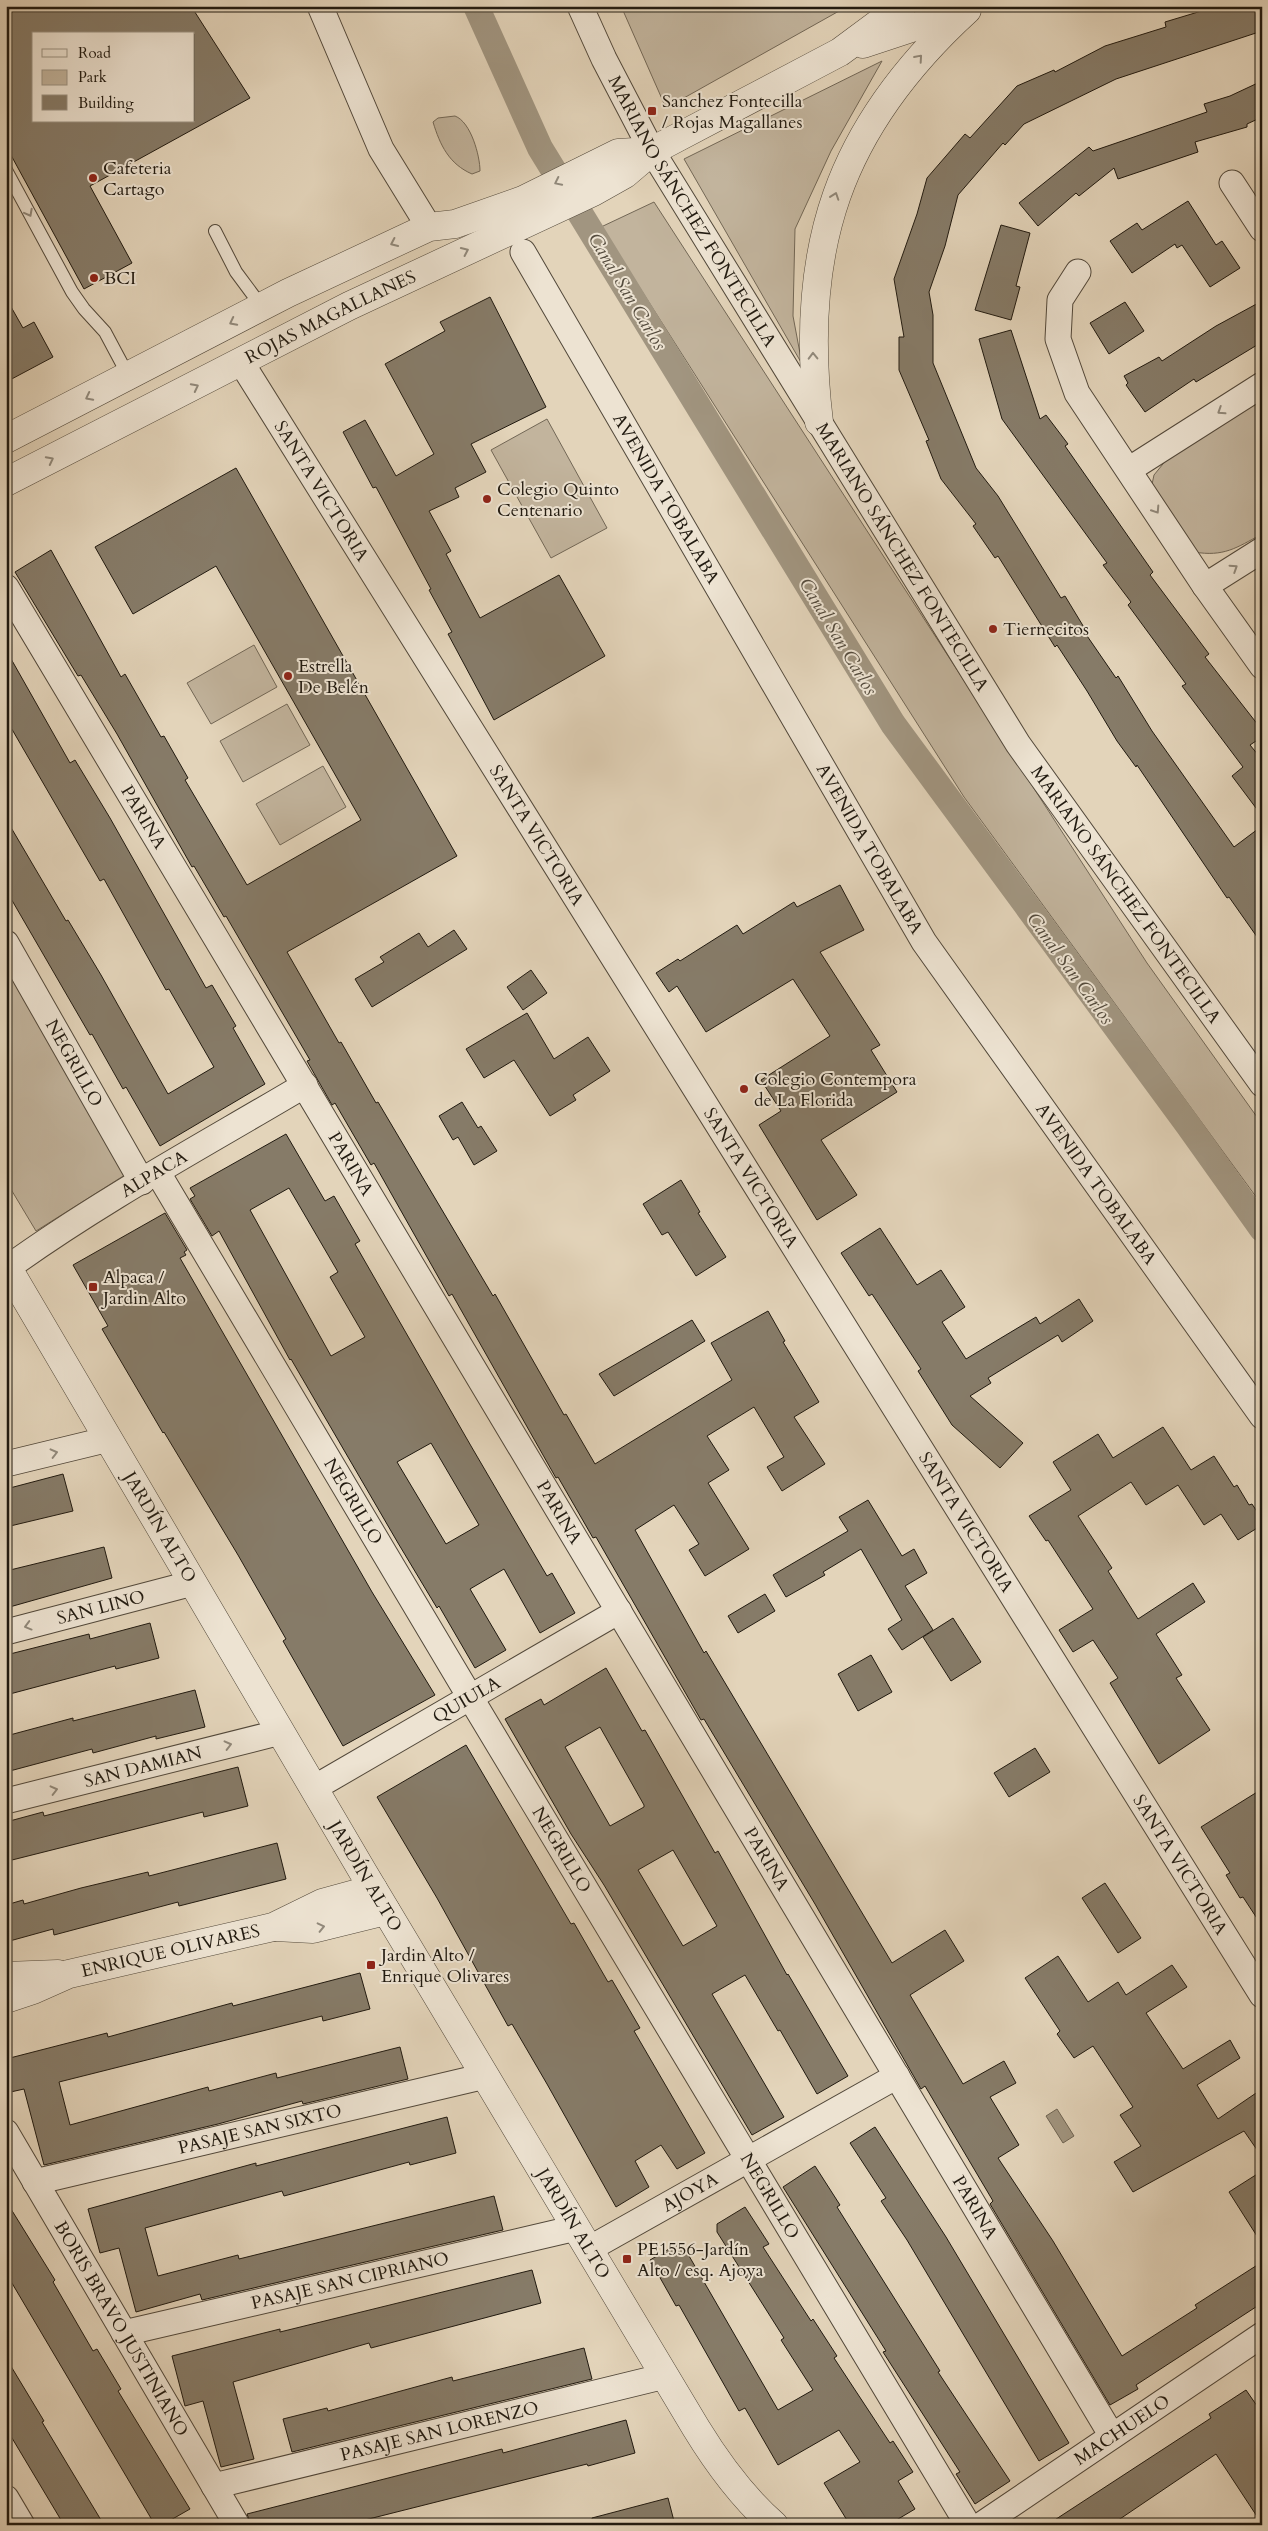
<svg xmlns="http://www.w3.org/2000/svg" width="1268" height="2531" font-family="Cardo,serif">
<rect width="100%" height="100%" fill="#e3d4ba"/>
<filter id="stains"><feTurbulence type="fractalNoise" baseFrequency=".004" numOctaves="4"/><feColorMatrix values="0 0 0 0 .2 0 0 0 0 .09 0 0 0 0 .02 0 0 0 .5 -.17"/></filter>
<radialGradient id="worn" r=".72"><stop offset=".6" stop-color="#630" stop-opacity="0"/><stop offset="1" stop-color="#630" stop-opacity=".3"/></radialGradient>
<!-- green -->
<g fill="#c2b49d" stroke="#726756">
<path d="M621 6H731L739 10 848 6 666 108Z"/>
<path d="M882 61 831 151 795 229 793 316 802 364 684 159Z"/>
<path d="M455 116C471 122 480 156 480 171L472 174C449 164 440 145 433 122L438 118Z"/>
<path d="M654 202 1147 963 1262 1124V1205L964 797 601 227Z"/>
<path d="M1262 399V534C1236 548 1224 557 1194 552L1151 489 1154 475 1167 459Z"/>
<path d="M547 419 607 528 551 558 491 450Z"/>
<path d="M254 645 277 687 211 724 187 683Z"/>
<path d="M287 704 310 745 243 782 220 741Z"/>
<path d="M323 766 346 807 280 845 256 804Z"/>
<path d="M6 961 128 1173 36 1231 6 1181Z"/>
</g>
<!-- water -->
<path fill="#a19580" stroke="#6e6453" d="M1057 2109 1074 2136 1063 2143 1046 2116Z"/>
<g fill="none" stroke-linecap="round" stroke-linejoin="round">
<!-- canal -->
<path stroke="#a19580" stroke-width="26" d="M476 6 540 148 893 724 1188 1125 1262 1229"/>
</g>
<!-- building -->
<g fill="#867b68" stroke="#211a10" fill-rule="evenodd">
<path d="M6 6H191L250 98 90 186 132 263 84 289 6 146ZM34 34H194V121H34Z"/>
<path d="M1218 6H1262V31L1116 79 1024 124 1005 145 1003 143 958 195 945 246 929 292 933 315V363L976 468 998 496 1061 598 1065 596 1085 629 1083 630 1116 678 1118 676 1152 731 1234 847 1262 826V944L1229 897 1227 898 1137 765 1136 767 1117 741 1087 691 1057 645 1055 647 998 556 995 558 973 526 976 524 941 479 926 441 929 440 899 370V337H904L894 279 917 214 927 178 965 134 970 138 1017 86 1054 70 1055 72 1105 46 1166 27 1165 22Z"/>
<path d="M1262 81V117L1247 124V127L1195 142 1198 152 1118 179 1114 168 1079 196 1076 193 1038 226 1019 203 1089 147 1093 151 1207 112 1204 104 1230 96Z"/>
<path d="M1188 201 1216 245 1222 241 1240 268 1210 287 1182 245 1177 248 1175 244 1132 273 1110 241 1137 223 1142 230Z"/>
<path d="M1001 225 1030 233 1016 286 1020 287 1011 320 975 310Z"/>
<path d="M490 297 546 407 471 444 486 472 455 488 459 497 429 511 451 551 446 554 480 618 559 575 605 656 494 720 448 634 452 632 429 590 431 589 376 487 373 488 343 432 365 420 396 476 434 454 385 364 445 331 440 322Z"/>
<path d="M6 298 23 328 34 322 53 357 6 382Z"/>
<path d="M1262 301V342L1196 382 1194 379 1145 412 1126 385 1128 383 1124 376 1159 357 1162 361 1216 326Z"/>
<path d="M1125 302 1144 331 1109 354 1090 323Z"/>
<path d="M1011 330 1040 419 1046 415 1068 444 1065 446 1153 572 1150 575 1209 654 1205 657 1262 730V737L1250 745 1259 756 1262 754V816L1232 776 1243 767 1182 686 1186 684 1128 605 1131 602 1103 565 1107 563 1002 419 979 339Z"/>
<path d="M236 468 457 856 287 952 339 1043 341 1042 376 1103 378 1102 493 1296 495 1294 564 1415 566 1414 595 1464 732 1380 711 1343 768 1311 785 1341 783 1342 819 1402 794 1417 825 1464 782 1491 767 1467 784 1457 754 1407 707 1436 729 1470 708 1483 749 1549 705 1576 689 1550 699 1544 674 1505 635 1530 704 1653 706 1651 892 1963 945 1930 964 1961 910 1995 963 2084 1004 2061 1016 2083 990 2097 1019 2145 998 2158 1053 2241 1122 2356 1197 2308 1195 2305 1262 2262V2303L1136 2385 1138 2389 1110 2405 990 2204 993 2201 925 2086 921 2089 815 1904 704 1719 701 1720 596 1537 593 1538 558 1477 556 1478 452 1294 449 1296 374 1163 371 1165 335 1103 332 1105 307 1061 310 1060 226 916 224 917 194 866 192 867 117 734 81 675 78 676 15 572 51 550 121 677 125 674 161 737 164 736 188 778 185 780 247 885 361 820 216 566 133 614 95 547Z"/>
<path d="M6 650 70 763 75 760 110 818 206 988 212 985 236 1026 233 1028 265 1084 160 1146 126 1087 123 1089 92 1034 90 1035 6 890V819L66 921 68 920 101 975 168 1094 214 1067 169 989 166 990 104 879 100 881 6 719Z"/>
<path d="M840 885 864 930 820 952 880 1045 871 1050 897 1092 821 1140 857 1195 817 1220 759 1125 781 1111 761 1080 830 1036 793 979 706 1032 677 986 669 992 656 973 678 959 680 961 737 925 743 934 794 902 797 907Z"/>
<path d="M454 930 467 949 372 1007 355 979 384 962 380 957 419 933 428 947Z"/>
<path d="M531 970 547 993 523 1010 507 987Z"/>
<path d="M527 1013 554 1059 588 1037 610 1071 573 1095 576 1100 550 1116 514 1060 484 1078 466 1049Z"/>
<path d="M462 1102 478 1128 481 1126 497 1151 474 1165 458 1137 453 1140 439 1116Z"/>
<path d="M286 1134 325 1201 334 1196 360 1241 355 1244 471 1446 547 1576 552 1573 575 1613 540 1633 504 1569 470 1589 506 1650 475 1668 439 1606 437 1608 398 1543 291 1359 290 1360 219 1231 212 1236 190 1199 195 1196 190 1188ZM289 1188 338 1272 330 1277 365 1337 331 1356 250 1210ZM431 1443 479 1525 446 1544 397 1462Z"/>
<path d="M681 1180 700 1212 698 1213 726 1257 696 1276 668 1232 662 1235 643 1204Z"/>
<path d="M165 1213 187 1250 184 1252 186 1255 180 1258 372 1592 435 1695 343 1746 283 1641 286 1639 238 1555 164 1432 163 1433 102 1329 108 1326 73 1265Z"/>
<path d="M880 1228 917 1285 941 1270 965 1307 942 1322 966 1359 1036 1317 1040 1324 1079 1299 1093 1321 1062 1342 1058 1335 988 1378 991 1383 970 1396 1023 1443 1000 1468 952 1425 918 1371 921 1369 872 1294 869 1296 841 1253Z"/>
<path d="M692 1320 705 1341 614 1396 599 1374Z"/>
<path d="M1163 1427 1191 1470 1214 1456 1234 1487 1237 1485 1249 1505 1252 1504 1262 1519V1525L1238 1540 1221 1514 1204 1525 1178 1485 1146 1505 1131 1482 1078 1516 1112 1568 1108 1571 1138 1619 1193 1583 1205 1602 1156 1634 1182 1675 1176 1678 1210 1730 1159 1764 1110 1683 1118 1678 1093 1640 1073 1652 1059 1630 1093 1609 1048 1540 1046 1541 1029 1516 1071 1490 1053 1462 1098 1434 1113 1458Z"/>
<path d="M63 1474 73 1511 6 1527V1489Z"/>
<path d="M868 1500 902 1556 914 1549 927 1573 905 1586 933 1630 902 1650 888 1629 902 1620 861 1549 823 1572 825 1575 786 1597 773 1575 848 1531 839 1517Z"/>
<path d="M104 1547 112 1578 6 1608V1571Z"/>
<path d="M765 1594 775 1611 738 1633 728 1616Z"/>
<path d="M953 1618 981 1662 951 1681 923 1637Z"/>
<path d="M150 1623 159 1658 116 1669 115 1666 6 1695V1655L89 1634 90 1639Z"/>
<path d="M871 1655 892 1692 858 1711 838 1674Z"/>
<path d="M606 1668 642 1731 645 1730 715 1853 718 1851 787 1975 788 1974 848 2076 817 2094 780 2030 778 2031 745 1975 712 1994 784 2117 752 2135 604 1885 571 1834 505 1719 541 1699 544 1705ZM600 1727 644 1805V1807L610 1826 565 1747ZM673 1850 717 1926 683 1946 638 1870Z"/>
<path d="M195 1690 205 1727 156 1739V1736L93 1753 92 1749 6 1772V1736L73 1718V1721Z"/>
<path d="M466 1745 571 1924 574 1923 608 1982 612 1980 640 2028 634 2031 705 2153 677 2169 661 2145 635 2161 649 2187 616 2207 547 2084 512 2024 508 2026 437 1898 377 1797Z"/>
<path d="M1035 1748 1050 1772 1009 1797 994 1773Z"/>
<path d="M238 1767 248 1806 204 1817 203 1812 12 1860 6 1838V1822L43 1812 44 1816Z"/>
<path d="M1262 1789V1926L1243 1897 1240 1898 1226 1875 1230 1873 1201 1827Z"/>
<path d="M277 1843 286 1879 179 1906 178 1902 54 1935 53 1929 6 1942V1905L23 1900 24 1904 81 1888 148 1872 149 1876Z"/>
<path d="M1105 1883 1141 1938 1118 1953 1082 1898Z"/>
<path d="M1058 1956 1088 2002 1118 1982 1126 1995 1172 1965 1187 1987 1146 2013 1183 2069 1230 2040 1240 2058 1197 2085 1218 2119 1262 2089V2157L1244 2131 1133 2192 1114 2162 1141 2146 1120 2115 1133 2107 1093 2046 1074 2058 1057 2034 1060 2031 1025 1978Z"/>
<path d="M360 1973 370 2009 323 2021 322 2016 59 2082 70 2125 208 2087 209 2091 276 2073 277 2078 400 2047 408 2079 303 2104 302 2101 218 2124 44 2165 24 2089 6 2093V2059L107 2033 108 2037 232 2003 233 2006Z"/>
<path d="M447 2117 456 2153 410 2165 409 2162 284 2196 282 2191 145 2228 158 2276 238 2255 239 2259 494 2196 503 2230 202 2300 200 2294 136 2312 119 2248 100 2253 88 2209 256 2163V2166Z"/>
<path d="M875 2127 946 2237 1069 2443 1039 2461 907 2240 881 2201 886 2198 850 2143Z"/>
<path d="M815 2166 840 2205 837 2207 940 2371 938 2372 1010 2481 975 2504 956 2474 960 2472 883 2352 886 2351 783 2187Z"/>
<path d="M1262 2171V2244L1229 2192Z"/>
<path d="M6 2201 55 2280 53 2282 93 2351 97 2349 121 2389 118 2391 190 2509 162 2525H155L6 2273Z"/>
<path d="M745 2207 769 2244 763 2247 811 2321 813 2319 837 2356 834 2358 890 2443 893 2441 913 2472 898 2481 915 2509 888 2525H850L824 2483 860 2462 839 2430 778 2465 745 2408 739 2411 679 2305 676 2306 650 2260 681 2242 778 2410 813 2390 781 2340 784 2338 717 2232V2224Z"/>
<path d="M532 2270 541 2303 371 2348 369 2343 233 2382 254 2459 221 2467 203 2401 185 2406 172 2356 280 2329V2332Z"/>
<path d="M584 2348 592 2379 292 2452 283 2419 327 2408 328 2411 452 2377 453 2381Z"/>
<path d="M6 2358 44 2421 42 2422 104 2525H64L6 2428Z"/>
<path d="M1246 2390 1262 2413V2524L1216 2454 1111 2525H1047L1211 2418 1209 2414Z"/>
<path d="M626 2420 635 2453 588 2466 587 2464 345 2525H251L247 2514 502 2449 503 2453Z"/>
<path d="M668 2498 675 2525H593L592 2518Z"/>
</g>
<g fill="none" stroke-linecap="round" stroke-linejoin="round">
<!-- service casing -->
<g stroke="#52483a" stroke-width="14">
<g id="service">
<path d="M6 170 72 292 84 309 105 332 129 377"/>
<path d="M215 231 236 272 262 307"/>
</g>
</g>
<!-- minor casing -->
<g stroke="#52483a" stroke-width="27">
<g id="minor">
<path d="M320 6 381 149 429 227"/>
<path id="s1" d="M580 6 604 59 652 151 1018 744 1262 1084"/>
<path d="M1232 183 1262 229"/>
<path id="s2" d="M523 252 924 942 1262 1416"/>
<path d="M1078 272 1060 300 1058 339 1077 393 1205 586 1262 666"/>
<path id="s3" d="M241 362 1262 1995"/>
<path d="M1130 469 1262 385"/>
<path d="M1205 586 1262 550"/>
<path id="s4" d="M6 587 1112 2436"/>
<path id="s5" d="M6 943 142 1182"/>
<path id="s6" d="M158 1173 470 1697 968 2525"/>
<path id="s7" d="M6 1269C100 1201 204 1145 305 1085"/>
<path d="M6 1464 109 1439"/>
<path id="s8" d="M6 1632 193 1583"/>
<path id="s9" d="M314 1788 619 1611"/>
<path id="s10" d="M6 1801 281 1732"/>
<path id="s11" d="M6 2132 237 2525"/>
<path id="s12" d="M35 2182 485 2076"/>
<path id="s13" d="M589 2249 897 2076"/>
<path id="s14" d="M124 2333 576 2228"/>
<path id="s15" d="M214 2486 665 2376"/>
<path d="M6 2498 22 2525"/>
<path id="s16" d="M981 2525 1262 2335"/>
</g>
</g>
<!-- tertiary casing -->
<g stroke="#52483a" stroke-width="29">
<g id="tertiary">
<path d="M863 44 960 12"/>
<path d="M819 422C798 249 838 128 967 10"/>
<path d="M6 439 288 293 429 227 455 224 523 200 618 153 652 151"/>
<path id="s17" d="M6 482 349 306 593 192 625 174 652 151 840 52 902 6"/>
<path id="s18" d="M6 1265 363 1872 696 2428C718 2464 742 2497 774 2525"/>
<path d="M275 1927 313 1929 386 1911"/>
<path d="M6 1976 58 1974"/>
<path id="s19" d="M6 1999 33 1990 69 1974 273 1927 322 1903 373 1889"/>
</g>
</g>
<!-- service -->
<use href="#service" stroke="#ede3d2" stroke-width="12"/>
<!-- minor -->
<use href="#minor" stroke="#ede3d2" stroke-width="25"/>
<!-- tertiary -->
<use href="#tertiary" stroke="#ede3d2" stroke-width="28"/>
</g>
<!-- one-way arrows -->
<defs><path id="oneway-chevron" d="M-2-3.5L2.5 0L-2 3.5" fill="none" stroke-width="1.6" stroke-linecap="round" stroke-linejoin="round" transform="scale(1.25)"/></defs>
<g stroke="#91897b">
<use href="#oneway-chevron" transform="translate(919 58) rotate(-49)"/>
<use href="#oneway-chevron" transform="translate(558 182) rotate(154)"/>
<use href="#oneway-chevron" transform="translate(835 196) rotate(-71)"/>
<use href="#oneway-chevron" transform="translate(29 213) rotate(62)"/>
<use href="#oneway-chevron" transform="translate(394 243) rotate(155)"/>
<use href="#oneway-chevron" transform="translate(465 251) rotate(-25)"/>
<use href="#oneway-chevron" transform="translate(233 322) rotate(153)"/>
<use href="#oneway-chevron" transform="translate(813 356) rotate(-91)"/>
<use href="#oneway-chevron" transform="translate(195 387) rotate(-27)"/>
<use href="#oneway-chevron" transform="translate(89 397) rotate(153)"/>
<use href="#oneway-chevron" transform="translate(1221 411) rotate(147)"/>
<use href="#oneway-chevron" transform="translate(50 460) rotate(-27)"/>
<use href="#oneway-chevron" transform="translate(1156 510) rotate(57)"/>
<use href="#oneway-chevron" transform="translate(1234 568) rotate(-33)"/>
<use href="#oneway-chevron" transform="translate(54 1453) rotate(-14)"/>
<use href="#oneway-chevron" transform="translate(28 1626) rotate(165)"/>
<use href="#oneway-chevron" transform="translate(228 1745) rotate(-14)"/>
<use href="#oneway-chevron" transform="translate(54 1790) rotate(-14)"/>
<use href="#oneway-chevron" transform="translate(321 1927) rotate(-13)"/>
</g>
<!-- markers -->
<g fill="#8f2418" stroke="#ede3d2" stroke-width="2">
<rect x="647" y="106" width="10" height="10" rx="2.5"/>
<circle cx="93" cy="178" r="5"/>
<circle cx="94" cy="278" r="5"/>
<circle cx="487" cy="499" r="5"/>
<circle cx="993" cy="629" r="5"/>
<circle cx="288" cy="676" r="5"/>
<circle cx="744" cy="1089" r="5"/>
<rect x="88" y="1282" width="10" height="10" rx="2.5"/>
<rect x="366" y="1960" width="10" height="10" rx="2.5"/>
<rect x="622" y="2254" width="10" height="10" rx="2.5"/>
</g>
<g text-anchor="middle" stroke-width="4" stroke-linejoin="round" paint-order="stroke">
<!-- poi labels -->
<g font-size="18" fill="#211a10" stroke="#ede3d2" text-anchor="start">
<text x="662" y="107">Sanchez Fontecilla<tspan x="662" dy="21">/ Rojas Magallanes</tspan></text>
<text x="103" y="174">Cafeteria<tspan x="103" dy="21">Cartago</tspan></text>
<text x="104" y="284">BCI</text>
<text x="497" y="495">Colegio Quinto<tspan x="497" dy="21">Centenario</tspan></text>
<text x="1003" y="635">Tiernecitos</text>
<text x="298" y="672">Estrella<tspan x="298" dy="21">De Belén</tspan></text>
<text x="754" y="1085">Colegio Contempora<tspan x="754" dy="21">de La Florida</tspan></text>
<text x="103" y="1283">Alpaca /<tspan x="103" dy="21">Jardin Alto</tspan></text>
<text x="381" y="1961">Jardin Alto /<tspan x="381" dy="21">Enrique Olivares</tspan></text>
<text x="637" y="2255">PE1556-Jardín<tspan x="637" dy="21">Alto / esq. Ajoya</tspan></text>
</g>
<!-- street labels -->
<g font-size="18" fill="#211a10" stroke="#ede3d2">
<text dy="6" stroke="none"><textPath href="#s1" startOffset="234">MARIANO SÁNCHEZ FONTECILLA</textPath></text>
<text dy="6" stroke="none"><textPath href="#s17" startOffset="364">ROJAS MAGALLANES</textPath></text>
<text dy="6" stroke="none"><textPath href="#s3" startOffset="152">SANTA VICTORIA</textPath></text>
<text dy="6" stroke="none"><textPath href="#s2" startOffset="285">AVENIDA TOBALABA</textPath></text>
<text dy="6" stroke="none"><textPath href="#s1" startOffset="639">MARIANO SÁNCHEZ FONTECILLA</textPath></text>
<text dy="6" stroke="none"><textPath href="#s4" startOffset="268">PARINA</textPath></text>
<text dy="6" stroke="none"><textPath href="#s3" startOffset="558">SANTA VICTORIA</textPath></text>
<text dy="6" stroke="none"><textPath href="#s2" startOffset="690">AVENIDA TOBALABA</textPath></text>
<text dy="6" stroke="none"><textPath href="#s1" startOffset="1044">MARIANO SÁNCHEZ FONTECILLA</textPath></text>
<text dy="6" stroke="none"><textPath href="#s5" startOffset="138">NEGRILLO</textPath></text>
<text dy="6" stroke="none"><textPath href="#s4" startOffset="672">PARINA</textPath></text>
<text dy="6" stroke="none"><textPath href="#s7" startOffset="176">ALPACA</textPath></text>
<text dy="6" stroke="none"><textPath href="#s3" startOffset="962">SANTA VICTORIA</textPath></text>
<text dy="6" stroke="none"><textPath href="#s2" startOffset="1095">AVENIDA TOBALABA</textPath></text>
<text dy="6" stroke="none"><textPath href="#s6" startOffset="382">NEGRILLO</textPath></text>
<text dy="6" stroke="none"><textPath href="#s4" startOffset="1078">PARINA</textPath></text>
<text dy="6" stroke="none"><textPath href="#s3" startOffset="1368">SANTA VICTORIA</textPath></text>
<text dy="6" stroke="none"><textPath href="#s18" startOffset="304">JARDÍN ALTO</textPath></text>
<text dy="6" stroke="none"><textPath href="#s8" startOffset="98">SAN LINO</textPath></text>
<text dy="6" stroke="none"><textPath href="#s9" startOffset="176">QUIULA</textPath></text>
<text dy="6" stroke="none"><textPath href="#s10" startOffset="141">SAN DAMIAN</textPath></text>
<text dy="6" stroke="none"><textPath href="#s6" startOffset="788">NEGRILLO</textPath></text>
<text dy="6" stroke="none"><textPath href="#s4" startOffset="1482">PARINA</textPath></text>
<text dy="6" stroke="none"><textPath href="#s3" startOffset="1772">SANTA VICTORIA</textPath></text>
<text dy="6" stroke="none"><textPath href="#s18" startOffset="709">JARDÍN ALTO</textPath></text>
<text dy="6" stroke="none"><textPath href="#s19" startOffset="172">ENRIQUE OLIVARES</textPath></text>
<text dy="6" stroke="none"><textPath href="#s12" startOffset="231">PASAJE SAN SIXTO</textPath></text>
<text dy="6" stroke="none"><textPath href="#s13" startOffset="116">AJOYA</textPath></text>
<text dy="6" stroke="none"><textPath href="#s6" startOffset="1192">NEGRILLO</textPath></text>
<text dy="6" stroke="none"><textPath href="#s4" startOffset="1888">PARINA</textPath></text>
<text dy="6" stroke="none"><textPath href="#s18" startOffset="1114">JARDÍN ALTO</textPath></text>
<text dy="6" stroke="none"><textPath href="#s14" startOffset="232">PASAJE SAN CIPRIANO</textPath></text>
<text dy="6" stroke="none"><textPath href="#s11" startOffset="228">BORIS BRAVO JUSTINIANO</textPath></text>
<text dy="6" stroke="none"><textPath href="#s16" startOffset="170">MACHUELO</textPath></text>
<text dy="6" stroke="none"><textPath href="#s15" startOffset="232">PASAJE SAN LORENZO</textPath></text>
</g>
<!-- water labels -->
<g font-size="19" font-style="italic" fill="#544b3d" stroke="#ede3d2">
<text transform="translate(628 291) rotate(59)" y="7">Canal San Carlos</text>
<text transform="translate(839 636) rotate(59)" y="7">Canal San Carlos</text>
<text transform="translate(1071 968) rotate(54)" y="7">Canal San Carlos</text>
</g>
</g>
<!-- margin -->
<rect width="1268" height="2531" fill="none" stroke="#e3d4ba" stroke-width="25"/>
<rect x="8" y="8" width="1253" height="2516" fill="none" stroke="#211a10" stroke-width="2.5"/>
<rect x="12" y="12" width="1243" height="2506" fill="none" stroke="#211a10"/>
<!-- legend -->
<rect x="32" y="32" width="162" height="90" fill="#ede3d2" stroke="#9b9384"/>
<rect x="42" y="49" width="25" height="8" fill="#ede3d2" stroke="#9b9384"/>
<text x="78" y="58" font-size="15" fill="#211a10">Road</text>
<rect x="42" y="70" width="25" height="15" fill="#c2b49d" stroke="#9b9384"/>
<text x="78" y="82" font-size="15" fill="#211a10">Park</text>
<rect x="42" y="95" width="25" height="15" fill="#867b68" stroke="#9b9384"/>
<text x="78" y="108" font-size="15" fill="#211a10">Building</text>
<rect width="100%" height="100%" filter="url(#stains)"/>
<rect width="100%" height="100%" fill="url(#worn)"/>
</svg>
